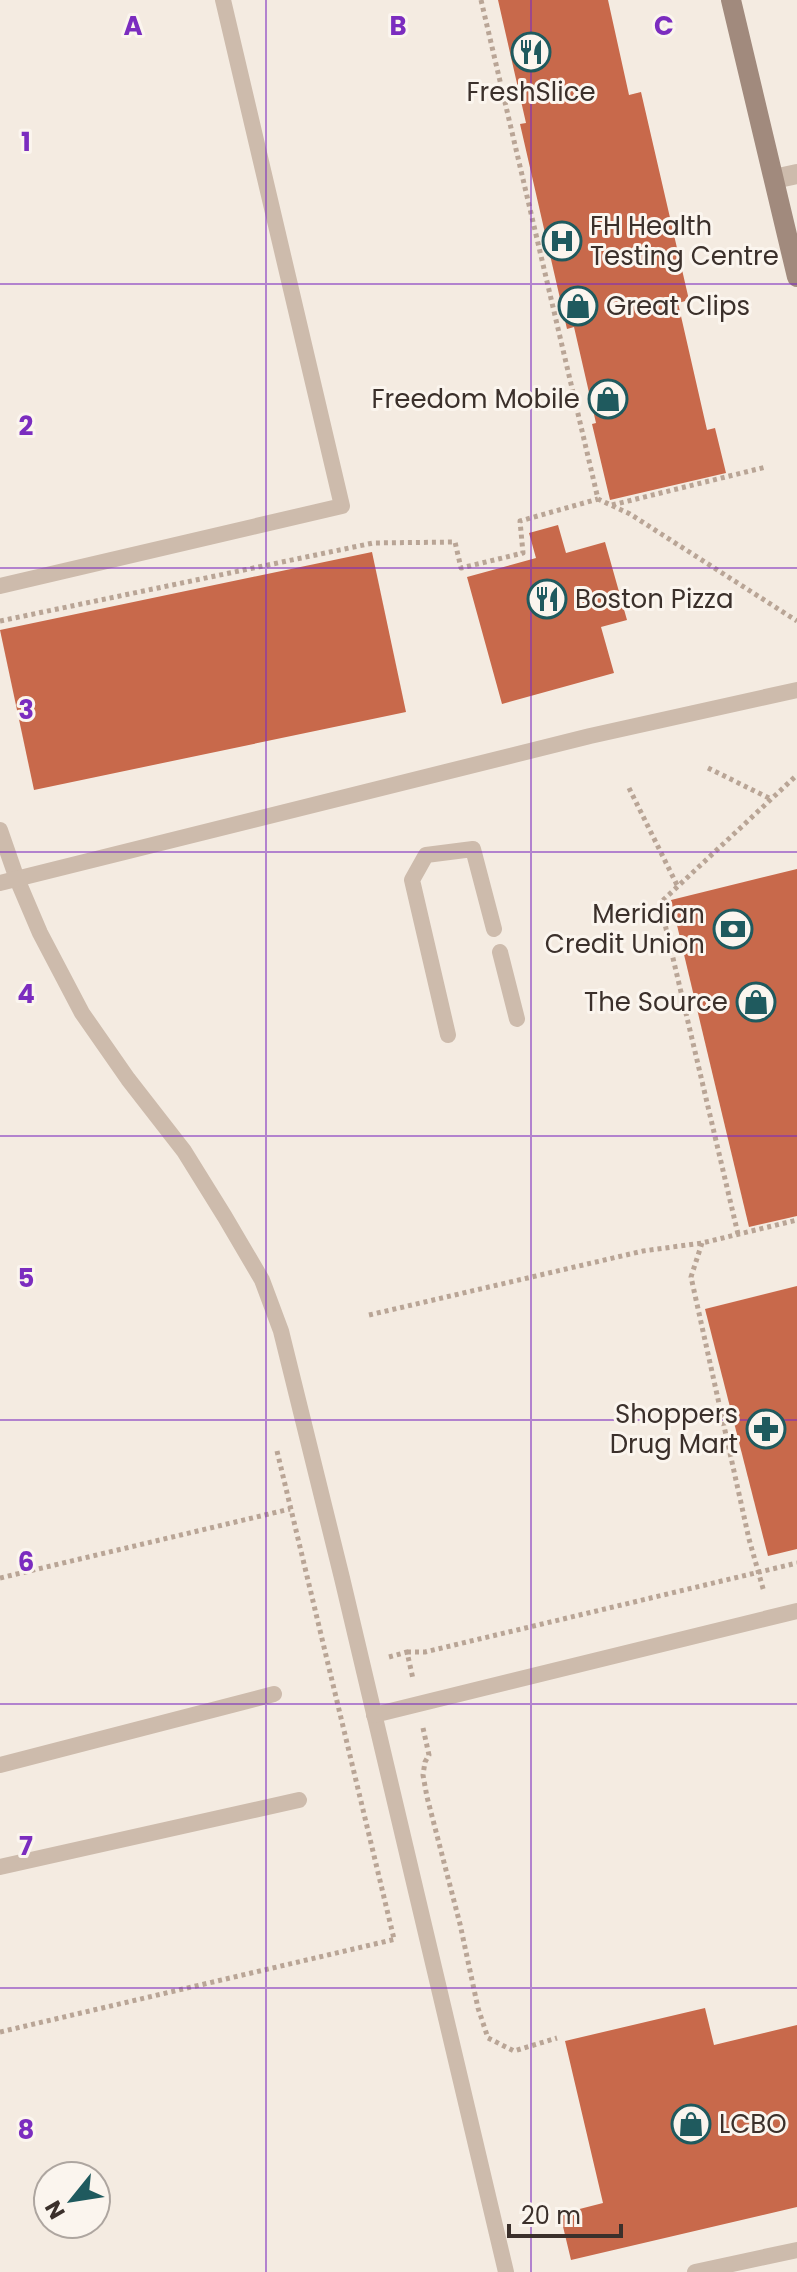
<svg xmlns="http://www.w3.org/2000/svg" width="797" height="2272" font-family="Poppins,sans-serif">
<rect width="100%" height="100%" fill="#f4ebe1"/>
<!-- building -->
<g fill="#c8694b">
<path d="M498 0H608L629 95 641 92 689 300 678 303 707 430 715 428 726 473 610 500 592 424 596 423 574 327 567 329 520 124 526 123Z"/>
<path d="M558 525 566 553 605 542 627 620 601 627 614 673 502 704 467 577 536 558 529 533Z"/>
<path d="M372 552 406 712 34 790 0 630Z"/>
<path d="M797 869V1216L749 1227 671 900Z"/>
<path d="M797 1286V1549L768 1556 705 1309Z"/>
<path d="M705 2008 714 2045 797 2025V2207L571 2260 560 2214 603 2203 565 2041Z"/>
</g>
<g fill="none" stroke-linecap="round" stroke-linejoin="round">
<!-- path -->
<g stroke="#b9a596" stroke-width="5" stroke-dasharray="4 4" stroke-linecap="butt">
<path d="M481 0 598 499 630 514 797 621"/>
<path d="M612 505 766 467"/>
<path d="M0 621 373 543 455 542 461 568 523 553 520 521 598 499"/>
<path d="M708 768 771 799"/>
<path d="M629 788 678 887"/>
<path d="M738 1234 660 903 797 775"/>
<path d="M702 1243 691 1277 749 1539 764 1592"/>
<path d="M369 1315 643 1251 702 1243 797 1220"/>
<path d="M277 1451 394 1939"/>
<path d="M0 1578 290 1509"/>
<path d="M407 1652H425L797 1563"/>
<path d="M389 1657 407 1652 413 1679"/>
<path d="M423 1728 429 1755 425 1762 423 1775 427 1797 460 1924 478 2008 488 2038 514 2051 557 2038"/>
<path d="M0 2032 396 1939"/>
</g>
<!-- lane -->
<g stroke="#cdbbac" stroke-width="16">
<path d="M0 586 342 506 223 0"/>
<path d="M0 830 17 879 40 933 82 1013 128 1079 184 1151 225 1217 262 1280 281 1331 342 1578 506 2272"/>
<path d="M0 883 590 736 797 690"/>
<path d="M500 952 517 1019"/>
<path d="M448 1035 412 880 426 855 473 849 494 929"/>
<path d="M374 1715 797 1611"/>
<path d="M0 1765 274 1694"/>
<path d="M0 1867 299 1800"/>
<path d="M695 2272 797 2250"/>
</g>
<!-- street -->
<path stroke="#cdbbac" stroke-width="20" d="M774 179 797 174"/>
<!-- secondary -->
<path stroke="#a18a7d" stroke-width="20" d="M731 0 797 277"/>
</g>
<!-- grid -->
<path fill="none" stroke="#7b2cbf" stroke-width="2" stroke-opacity="0.55" d="M266 0V2272M531 0V2272M0 284H797M0 568H797M0 852H797M0 1136H797M0 1420H797M0 1704H797M0 1988H797"/>
<!-- icons -->
<defs>
<g id="restaurant-ring" transform="scale(2)"><circle r="9.5" fill="#fbf5ee" stroke="#1f5a5e" stroke-width="1.5"/><path d="M-5-6h1v4h1v-4h1v4h1v-4h1v5L-1.5 .5V6h-2V.5L-5-1ZM5-6V6H3V1.5H1.5Q1.5-4 5-6Z" fill="#1f5a5e"/></g>
<g id="hospital-ring" transform="scale(2)"><circle r="9.5" fill="#fbf5ee" stroke="#1f5a5e" stroke-width="1.5"/><path d="M-5-5h3v3.5h4V-5h3V5h-3V1.5h-4V5h-3Z" fill="#1f5a5e"/></g>
<g id="shop-ring" transform="scale(2)"><circle r="9.5" fill="#fbf5ee" stroke="#1f5a5e" stroke-width="1.5"/><path d="M-5-2.5h2.3a2.7 3.5 0 0 1 5.4 0H5L5.5 6h-11ZM-1.5-2.5h3a1.5 2.3 0 0 0-3 0Z" fill="#1f5a5e"/></g>
<g id="bank-ring" transform="scale(2)"><circle r="9.5" fill="#fbf5ee" stroke="#1f5a5e" stroke-width="1.5"/><path d="M-6-4H6V4H-6ZM0-2.3a2.3 2.3 0 1 0 0 4.6a2.3 2.3 0 1 0 0-4.6Z" fill="#1f5a5e"/></g>
<g id="pharmacy-ring" transform="scale(2)"><circle r="9.5" fill="#fbf5ee" stroke="#1f5a5e" stroke-width="1.5"/><path d="M-2-6h4v4h4v4h-4v4h-4v-4h-4v-4h4Z" fill="#1f5a5e"/></g>
</defs>
<g fill-rule="evenodd">
<use href="#restaurant-ring" x="531" y="52"/>
<use href="#hospital-ring" x="562" y="241"/>
<use href="#shop-ring" x="578" y="306"/>
<use href="#shop-ring" x="608" y="399"/>
<use href="#restaurant-ring" x="547" y="599"/>
<use href="#bank-ring" x="733" y="929"/>
<use href="#shop-ring" x="756" y="1002"/>
<use href="#pharmacy-ring" x="766" y="1429"/>
<use href="#shop-ring" x="691" y="2124"/>
</g>
<g text-anchor="middle" stroke-width="6" stroke-linejoin="round" paint-order="stroke">
<!-- poi labels -->
<g font-size="26" fill="#3b302b" stroke="#fbf5ee" text-anchor="start">
<text x="531" y="101" text-anchor="middle">FreshSlice</text>
<text x="590" y="235">FH Health<tspan x="590" dy="30">Testing Centre</tspan></text>
<text x="606" y="315">Great Clips</text>
<text x="580" y="408" text-anchor="end">Freedom Mobile</text>
<text x="575" y="608">Boston Pizza</text>
<text x="705" y="923" text-anchor="end">Meridian<tspan x="705" dy="30">Credit Union</tspan></text>
<text x="728" y="1011" text-anchor="end">The Source</text>
<text x="738" y="1423" text-anchor="end">Shoppers<tspan x="738" dy="30">Drug Mart</tspan></text>
<text x="719" y="2133">LCBO</text>
</g>
</g>
<g font-size="26" text-anchor="middle" font-weight="bold" fill="#7b2cbf" stroke="#fbf5ee" stroke-width="6" stroke-linejoin="round" paint-order="stroke">
<text x="133" y="35">A</text>
<text x="398" y="35">B</text>
<text x="664" y="35">C</text>
<text x="26" y="151">1</text>
<text x="26" y="435">2</text>
<text x="26" y="719">3</text>
<text x="26" y="1003">4</text>
<text x="26" y="1287">5</text>
<text x="26" y="1571">6</text>
<text x="26" y="1855">7</text>
<text x="26" y="2139">8</text>
</g>
<!-- north arrow -->
<g transform="translate(72 2200) rotate(240)"><circle r="38" fill="#fbf5ee" stroke="#aea6a0" stroke-width="2"/>
<path d="M0-6L14 30L0 20L-14 30Z" fill="#1f5a5e"/>
<text y="-12" font-size="22" font-weight="bold" text-anchor="middle" fill="#3b302b">N</text>
</g>
<!-- scale -->
<path d="M509 2224v12h112v-12" fill="none" stroke="#3b302b" stroke-width="4"/>
<text x="521" y="2224" font-size="24" fill="#3b302b" stroke="#fbf5ee" stroke-width="6" paint-order="stroke">20 m</text>
</svg>
